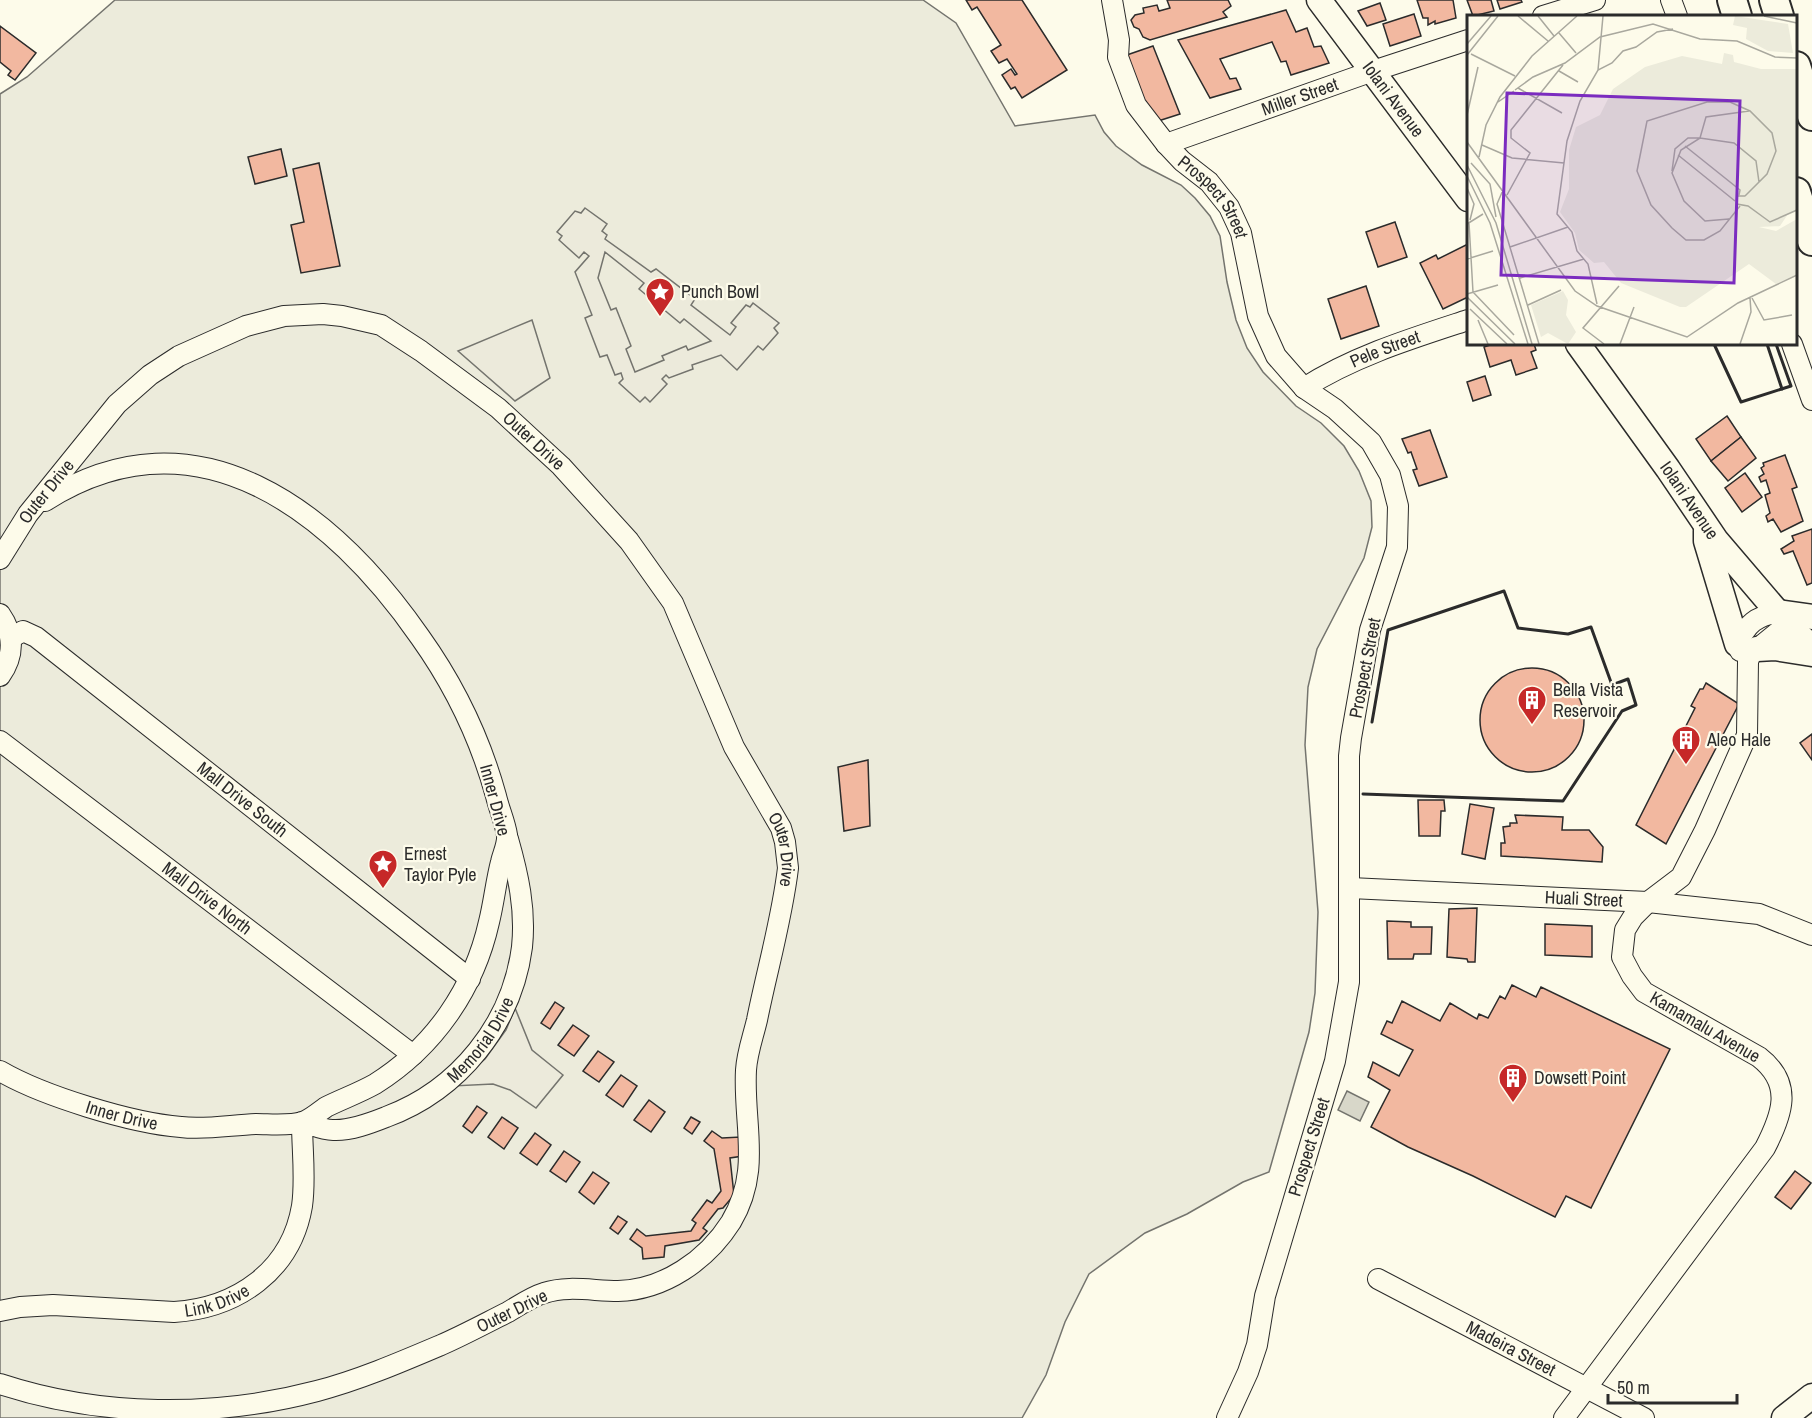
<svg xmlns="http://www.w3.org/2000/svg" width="1812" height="1418" font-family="'Archivo Narrow',sans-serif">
<rect width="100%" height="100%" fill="#fdfbea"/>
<!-- green -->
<path fill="#ecebdb" stroke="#74746e" stroke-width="1.5" d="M115 0H923L956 23 1015 126 1095 115 1104 132 1116 146 1142 165 1181 185 1195 198 1210 216 1220 236 1227 282 1236 320 1247 348 1263 372 1296 406 1321 423 1344 446 1359 471 1371 501 1372 527 1364 558 1317 649 1308 687 1305 745 1318 912 1315 993 1309 1032 1269 1172 1243 1182 1187 1214 1145 1233 1089 1274 1065 1322 1046 1375 1022 1418H0V94L27 77Z"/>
<!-- parking -->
<g fill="#eceadb" stroke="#74746e" stroke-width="1.5" fill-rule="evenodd">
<path d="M585 208 607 224 602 231 607 235 605 239 651 272 656 269 695 299 691 305 730 335 736 327 731 323 746 305 750 307 753 303 779 323 774 328 778 333 763 350 758 346 737 370 721 355 692 365 693 369 669 378 666 375 662 379 667 384 650 402 645 397 640 402 619 383 623 379 621 373 615 375 607 355 600 357 585 318 592 315 575 272 589 256 584 252 579 258 559 240 562 236 557 232 575 211 581 213ZM605 252 644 283 639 289 680 323 684 319 711 341 688 350 686 346 662 356 664 360 635 372 626 349 631 346 616 308 611 310 598 278Z"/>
<path d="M532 320 550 378 515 401 458 351Z"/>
<path d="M515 1008 532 1050 563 1075 536 1108 510 1090 493 1084 453 1086 485 1059 506 1030Z"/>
</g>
<!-- water -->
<path fill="#d8d7c9" stroke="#74746e" stroke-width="1.5" d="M1347 1091 1369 1102 1360 1121 1338 1110Z"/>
<!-- building -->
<g fill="#f2b8a0" stroke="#2b2b2b" stroke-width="1.5">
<path d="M966 0H1022L1067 70 1022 98 1015 87 1011 89 1002 75 1011 69 1015 75 1017 74 1007 59 999 63 991 51 1001 45 977 7 972 10Z"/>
<path d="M1167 0H1228L1231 6 1223 12 1227 17 1150 40 1143 37 1139 29 1134 27 1131 20 1135 15 1144 13 1143 8 1157 5 1159 11 1170 8Z"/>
<path d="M1417 0H1453L1456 18 1435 24V21L1428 25V18H1423Z"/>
<path d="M1467 0H1491L1494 11 1473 16Z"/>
<path d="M1497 0H1521L1522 2 1500 9Z"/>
<path d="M1380 3 1386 20 1367 26 1358 11Z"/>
<path d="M1286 10 1296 32 1307 28 1314 47 1321 46 1329 63 1291 75 1286 61 1281 62 1272 42 1220 59 1230 79 1236 78 1241 89 1210 98 1178 40Z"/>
<path d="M1414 14 1421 36 1390 46 1383 24Z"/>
<path d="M0 26 36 53 15 80 8 75 11 71 0 62Z"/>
<path d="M1153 46 1180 114 1155 122 1121 57Z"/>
<path d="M281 149 287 176 255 184 248 157Z"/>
<path d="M319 163 340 266 301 273 291 225 304 222 293 169Z"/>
<path d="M1395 222 1407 257 1378 267 1366 232Z"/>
<path d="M1468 244V297L1443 309 1420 263 1436 255 1438 259Z"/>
<path d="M1366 286 1379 326 1341 339 1328 299Z"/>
<path d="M1493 344H1534L1536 350 1531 352 1537 368 1516 375 1511 360 1490 367 1484 347Z"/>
<path d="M1485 376 1491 395 1473 401 1467 382Z"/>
<path d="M1727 416 1741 437 1711 461 1696 439Z"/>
<path d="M1430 430 1447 477 1419 486 1413 470 1417 469 1411 452 1408 453 1402 439Z"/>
<path d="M1741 437 1756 458 1728 481 1711 461Z"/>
<path d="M1785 455 1797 487 1792 489 1803 521 1781 532 1773 519 1768 522 1766 516 1770 513 1765 495 1770 493 1766 480 1761 482 1759 477 1764 474 1761 468 1764 466 1763 463Z"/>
<path d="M1745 473 1762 497 1742 512 1725 488Z"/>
<path d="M1812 529V583L1807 585 1793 551 1784 554 1781 549 1794 541 1792 536Z"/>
<circle cx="1532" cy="720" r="52"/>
<path d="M1706 683 1739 704 1666 844 1636 825 1695 708 1691 706 1700 689H1703Z"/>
<path d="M1812 734V760L1800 743Z"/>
<path d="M868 760 870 826 844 831 838 767Z"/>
<path d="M1418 800H1444L1445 811H1441L1440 836H1419Z"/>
<path d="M1470 804 1494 808 1485 859 1462 854Z"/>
<path d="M1515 815 1563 817 1562 830H1589L1603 847 1602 862 1501 856V843H1505L1503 827 1510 826V823H1517Z"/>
<path d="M1477 908 1475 962H1468L1467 959 1447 957 1449 909Z"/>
<path d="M1387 921 1411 922V927H1432L1431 954H1414L1413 959H1388Z"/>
<path d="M1545 924 1592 926V957L1545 955Z"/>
<path d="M1512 985 1536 997 1541 987 1670 1049 1591 1208 1566 1196 1555 1217 1473 1176 1408 1147 1371 1127 1390 1090 1368 1077 1373 1062 1399 1076 1413 1050 1381 1034 1387 1021 1392 1023 1402 1001 1440 1021 1450 1003 1477 1019 1479 1014 1488 1018 1500 996 1505 999Z"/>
<path d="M555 1002 564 1008 550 1029 541 1023Z"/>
<path d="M573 1025 589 1036 574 1056 558 1045Z"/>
<path d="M598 1051 614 1062 599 1082 583 1071Z"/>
<path d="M621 1075 637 1086 623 1107 606 1095Z"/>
<path d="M649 1100 665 1112 651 1132 634 1120Z"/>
<path d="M477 1106 487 1113 472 1133 463 1126Z"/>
<path d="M502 1117 518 1128 504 1149 488 1137Z"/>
<path d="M691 1117 700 1122 692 1134 684 1128Z"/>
<path d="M712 1131 722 1138 741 1137 743 1156 730 1158 734 1195 723 1208 718 1209 703 1228 707 1231 699 1240 665 1246 664 1257 643 1259 642 1248 630 1239 637 1229 646 1236 691 1231 696 1223 692 1220 707 1200 712 1203 721 1191 714 1149 704 1141Z"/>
<path d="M535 1133 551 1145 537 1165 520 1153Z"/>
<path d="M564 1151 580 1162 566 1182 550 1171Z"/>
<path d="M1795 1171 1811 1183 1791 1209 1775 1197Z"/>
<path d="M593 1172 609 1183 594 1204 579 1192Z"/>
<path d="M618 1216 627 1222 618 1234 610 1228Z"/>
</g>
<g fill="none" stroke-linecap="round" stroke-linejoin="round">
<!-- minor casing -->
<g stroke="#2b2b2b" stroke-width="22">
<g id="minor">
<path id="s1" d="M1112 0 1119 40 1118 57 1136 105 1166 144 1182 161 1209 182 1229 207 1241 233 1258 316 1276 356 1304 388 1335 409 1371 442 1390 475 1398 506 1397 547 1370 630 1351 738 1349 756V982L1335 1061 1265 1296 1257 1345 1248 1372 1227 1418"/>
<path d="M1671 0 1677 16"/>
<path d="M1543 16 1595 0"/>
<path id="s2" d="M1166 144 1373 71 1468 40"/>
<path d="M1792 344 1812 400"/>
<path id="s3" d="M1304 388C1354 356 1413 338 1468 320"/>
<path id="s4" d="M0 559 28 514 117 404 150 375 179 356 246 326 284 316 323 314 342 316 381 325 421 351 498 408 561 466 629 541 673 603 734 747 781 828 785 842 788 868C782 919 767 970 757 1020 753 1037 747 1053 746 1070 743 1125 762 1170 731 1222 707 1260 664 1290 618 1291 593 1291 568 1285 544 1293 531 1297 520 1305 508 1312 486 1323 464 1335 441 1345 401 1362 359 1380 317 1391 215 1418 100 1417 0 1384"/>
<path d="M0 614C14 634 15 655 0 676"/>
<path id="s5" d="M11 638 23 631 36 637 470 979"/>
<path d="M1740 651 1737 644C1748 623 1755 617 1778 612"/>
<path id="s6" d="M0 741 413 1055"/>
<path id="s7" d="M1350 888 1648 902 1759 914 1812 935"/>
<path id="s8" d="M0 1071C43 1096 131 1123 181 1127 205 1130 231 1125 256 1124 270 1124 290 1126 303 1122 311 1119 319 1112 326 1107 342 1099 359 1093 375 1084 434 1047 474 989 489 922 494 902 496 881 501 862 503 853 508 844 507 835 505 822 499 809 496 796 480 738 455 686 420 637 333 512 197 404 45 501"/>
<path id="s9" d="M1378 1279 1644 1418"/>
<path id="s10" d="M0 1311 20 1307 53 1305 174 1312C237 1308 291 1271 302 1206 306 1179 302 1150 302 1122 312 1125 323 1130 333 1130 350 1131 371 1123 386 1117 459 1090 512 1024 522 947 526 909 518 874 508 839"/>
<path d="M1564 1418 1765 1148C1782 1115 1794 1084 1759 1057L1644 992 1632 976 1622 957 1625 930 1633 917 1648 902 1681 877 1705 830 1747 735 1748 661 1751 654 1788 624"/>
</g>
</g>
<!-- major casing -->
<g stroke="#2b2b2b" stroke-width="27">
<g id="major">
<path id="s11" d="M1319 0 1468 199"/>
<path id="s12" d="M1578 344 1668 469 1716 540 1792 629 1812 647"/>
<path d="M1706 531V541L1737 644"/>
<path d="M1778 612 1812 617"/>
<path d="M1757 649 1775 648 1812 654"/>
<path d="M1784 1418 1812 1396"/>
</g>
</g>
<!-- highway casing -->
<g stroke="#2b2b2b" stroke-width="32">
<g id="highway">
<path d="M1732 0 1737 16"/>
<path d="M1774 0 1779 16"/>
<path d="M1796 66 1812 116"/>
<path d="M1796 192 1812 241"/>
</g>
</g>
<!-- minor -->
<use href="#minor" stroke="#fdfbea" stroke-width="20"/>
<!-- major -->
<use href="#major" stroke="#fdfbea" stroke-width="24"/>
<!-- highway -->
<use href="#highway" stroke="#fdfbea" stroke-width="28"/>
<!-- wall -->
<g stroke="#2b2b2b" stroke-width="3">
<path d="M1714 344 1741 402 1791 386 1776 344"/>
<path d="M1767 344 1782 389"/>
<path d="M1363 794 1563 801 1622 711 1636 705 1628 679 1612 685 1591 627 1568 634 1518 628 1504 591 1388 630 1372 722"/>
</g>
</g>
<!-- icons -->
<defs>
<g id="sight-pin" transform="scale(1.5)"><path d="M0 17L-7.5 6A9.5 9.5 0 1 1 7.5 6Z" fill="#c62828" stroke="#fdfbea"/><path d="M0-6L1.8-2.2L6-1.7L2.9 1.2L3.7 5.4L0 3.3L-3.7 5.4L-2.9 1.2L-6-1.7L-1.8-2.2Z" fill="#fff"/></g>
<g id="building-pin" transform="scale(1.5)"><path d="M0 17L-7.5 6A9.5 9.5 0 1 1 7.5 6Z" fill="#c62828" stroke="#fdfbea"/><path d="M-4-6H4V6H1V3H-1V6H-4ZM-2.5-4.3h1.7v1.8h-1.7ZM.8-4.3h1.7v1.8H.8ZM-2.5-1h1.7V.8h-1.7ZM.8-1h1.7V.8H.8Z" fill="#fff"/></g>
</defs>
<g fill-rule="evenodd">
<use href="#sight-pin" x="660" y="292"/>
<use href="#building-pin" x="1532" y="700"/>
<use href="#building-pin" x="1686" y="740"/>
<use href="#sight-pin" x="383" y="864"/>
<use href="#building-pin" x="1513" y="1078"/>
</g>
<g text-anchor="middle" stroke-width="4.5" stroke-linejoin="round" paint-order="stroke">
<!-- street labels -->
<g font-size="18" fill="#2b2b2b" stroke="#fdfbea">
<text dy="6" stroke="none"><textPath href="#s2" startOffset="142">Miller Street</textPath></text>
<text dy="6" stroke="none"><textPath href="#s11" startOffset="124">Iolani Avenue</textPath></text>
<text dy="6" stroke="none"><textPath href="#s1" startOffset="230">Prospect Street</textPath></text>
<text dy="6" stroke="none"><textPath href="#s3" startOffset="90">Pele Street</textPath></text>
<text dy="6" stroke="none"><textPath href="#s4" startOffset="676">Outer Drive</textPath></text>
<text dy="6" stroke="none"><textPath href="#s4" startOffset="82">Outer Drive</textPath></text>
<text dy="6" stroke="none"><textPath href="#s12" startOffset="192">Iolani Avenue</textPath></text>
<text transform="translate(1365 668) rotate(-79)" y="6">Prospect Street</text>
<text dy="6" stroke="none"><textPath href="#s5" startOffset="291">Mall Drive South</textPath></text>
<text transform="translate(495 800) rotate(75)" y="6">Inner Drive</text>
<text dy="6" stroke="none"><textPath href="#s4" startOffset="1162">Outer Drive</textPath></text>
<text dy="6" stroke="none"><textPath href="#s6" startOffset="260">Mall Drive North</textPath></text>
<text dy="6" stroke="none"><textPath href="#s7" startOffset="234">Huali Street</textPath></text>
<text transform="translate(1705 1027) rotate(30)" y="6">Kamamalu Avenue</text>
<text dy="6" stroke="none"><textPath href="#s10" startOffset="651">Memorial Drive</textPath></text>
<text dy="6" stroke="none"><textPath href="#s8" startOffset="130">Inner Drive</textPath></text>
<text transform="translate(1309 1147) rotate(-73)" y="6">Prospect Street</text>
<text dy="6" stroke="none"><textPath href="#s10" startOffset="219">Link Drive</textPath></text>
<text transform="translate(512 1311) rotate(-26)" y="6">Outer Drive</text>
<text dy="6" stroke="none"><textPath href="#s9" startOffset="150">Madeira Street</textPath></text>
</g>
<!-- poi labels -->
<g font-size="18" fill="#2b2b2b" stroke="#fdfbea" text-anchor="start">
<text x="681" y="298">Punch Bowl</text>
<text x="1553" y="696">Bella Vista<tspan x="1553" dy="21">Reservoir</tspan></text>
<text x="1707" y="746">Aleo Hale</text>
<text x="404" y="860">Ernest<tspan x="404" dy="21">Taylor Pyle</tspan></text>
<text x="1534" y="1084">Dowsett Point</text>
</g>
</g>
<!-- overview -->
<g transform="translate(1467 15)">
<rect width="330" height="330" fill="#fdfbea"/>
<path d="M268 1 321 9 326 38 301 36 279 24 280 13 266 10ZM257 38 266 40 267 47 294 54H330V195L321 199 313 211 292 212 309 216 330 204V259L309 269 282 249 219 292H213L154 268 137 247 127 248 112 235 108 218 93 197 102 174V135L109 112 133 100 146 74 178 52 215 41 255 49ZM96 276 101 285 99 300 109 317 101 329 81 318 74 322 64 290Z" fill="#ecebdb"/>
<path fill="none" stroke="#a9a89e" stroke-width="1.5" d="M51 1 81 26M71 1 87 21M297 1 330 8M92 18 109 38M0 29 24 1M4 39 48 61M0 40 31 1M131 55 136 1M92 56 111 67M51 73 95 98M48 75 66 62 98 48 133 22 186 9 233 24 270 26 308 42 330 43M31 87 47 76M0 100 11 52M0 127 108 276 130 291 220 322 271 288 330 260M15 130 45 143 97 148M218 131 273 175 272 180M211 140 268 186M12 142 19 110 33 82 65 41 110 1M4 148 23 169 29 202M0 150 29 208 65 329M205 156 208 134 221 123H233L239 102 282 96M0 161 23 208 61 329M0 173 7 189 3 205M36 175 30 189 72 329M40 180 63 138 44 123V115L96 50M278 181H270V189L281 191 303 207 330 195M273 191 253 216 237 225H219L205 213 184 190 170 156 180 106 240 87H263L283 96 305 118 309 136 300 159 278 181M262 204 238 206 217 186 205 158 214 135 233 123 267 128 289 146 292 167M2 208 6 277M0 209 16 199M43 232 101 212M0 244 26 236M53 263 117 244M6 277 47 320M0 279 31 270M0 282 48 329M285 283 297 305 325 300M130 289 121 249 110 236 105 217 90 199 100 126 113 86 131 55 145 48 156 36 169 32 190 17 206 14M61 290 94 275M3 294 40 329M11 305 21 329M137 329 116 313 152 271M153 329 167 292M273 329 284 297 283 283"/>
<path fill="#7b2cbf" fill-opacity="0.15" stroke="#7b2cbf" stroke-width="3" d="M40 78 273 86 267 268 34 260Z"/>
<rect width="330" height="330" fill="none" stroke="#2b2b2b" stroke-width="3"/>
</g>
<!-- scale -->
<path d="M1608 1394v9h129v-9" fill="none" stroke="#2b2b2b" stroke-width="3"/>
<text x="1617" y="1394" font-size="18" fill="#2b2b2b" stroke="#fdfbea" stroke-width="4.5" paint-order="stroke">50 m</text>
</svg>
